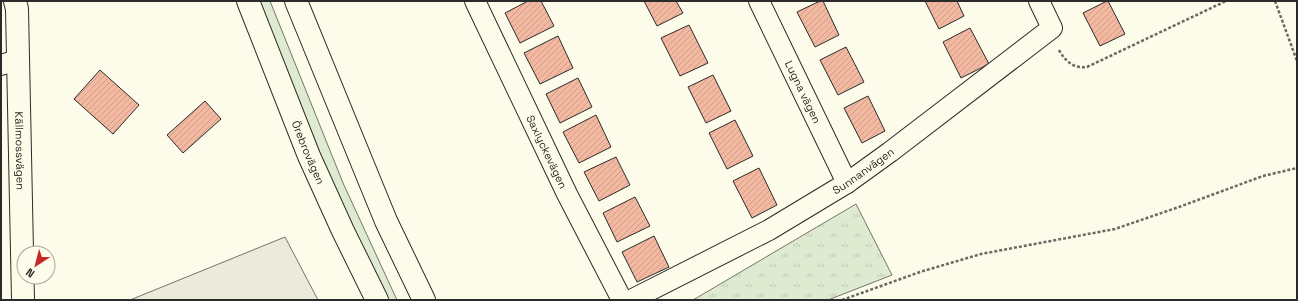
<svg xmlns="http://www.w3.org/2000/svg" width="1298" height="301" font-family="'Space Grotesk',sans-serif">
<defs>
<pattern id="park-tufts" width="24" height="20" patternUnits="userSpaceOnUse"><rect width="24" height="20" fill="#deebd1"/><path d="M3 7l-1-3M5 7V3M7 7l1-3M15 17l-1-3M17 17v-4M19 17l1-3" fill="none" stroke="#bfcab4"/></pattern>
<pattern id="building-hatch" width="6" height="6" patternUnits="userSpaceOnUse"><rect width="6" height="6" fill="#f2b8a0"/><path d="M-1 1l2-2M0 6l6-6M5 7l2-2" fill="none" stroke="#d09e8a"/></pattern>
</defs>
<rect width="100%" height="100%" fill="#fdfbea"/>
<!-- grass -->
<path fill="#deebd1" stroke="#74746e" d="M258 1H270L343 183 397 300H385L333 189Z"/>
<!-- park -->
<path fill="url(#park-tufts)" stroke="#74746e" d="M856 204 892 275 828 300H693Z"/>
<!-- parking -->
<path fill="#eceadb" stroke="#74746e" d="M285 237 318 300H130Z"/>
<!-- building -->
<g fill="url(#building-hatch)" stroke="#2b2b2b">
<path d="M528 1H541L554 26 520 43 505 13Z"/>
<path d="M644 1H676L683 13 657 26Z"/>
<path d="M820 1H823L839 35 815 47 797 12Z"/>
<path d="M925 1H957L964 16 939 29Z"/>
<path d="M1107 1H1108L1125 34 1100 46 1083 13Z"/>
<path d="M689 25 708 63 680 76 661 38Z"/>
<path d="M970 28 989 64 961 78 943 42Z"/>
<path d="M558 36 573 68 540 84 524 53Z"/>
<path d="M846 47 864 82 838 95 820 60Z"/>
<path d="M100 70 139 105 113 134 74 99Z"/>
<path d="M713 75 731 111 706 123 688 87Z"/>
<path d="M578 78 592 107 560 123 546 94Z"/>
<path d="M868 96 885 131 862 143 844 108Z"/>
<path d="M205 101 221 119 183 153 167 135Z"/>
<path d="M596 115 611 147 579 163 563 132Z"/>
<path d="M735 120 753 156 727 169 709 133Z"/>
<path d="M616 157 630 185 599 201 584 172Z"/>
<path d="M759 168 777 205 752 218 733 181Z"/>
<path d="M635 197 650 226 617 242 603 213Z"/>
<path d="M654 236 669 267 637 282 622 252Z"/>
</g>
<g fill="none" stroke-linecap="round" stroke-linejoin="round">
<!-- street casing -->
<g stroke="#2b2b2b" stroke-width="22">
<g id="street">
<path id="s1" d="M475 1 567 194 622 300"/>
<path id="s2" d="M759 1 847 183"/>
<path d="M1 65 18 60"/>
<path id="s3" d="M631 300 769 230 847 183 890 152 1052 28 1039 1"/>
</g>
</g>
<!-- secondary casing -->
<g stroke="#2b2b2b" stroke-width="24">
<g id="secondary">
<path id="s4" d="M15 1 17 9 23 300"/>
</g>
</g>
<!-- highway casing -->
<g stroke="#2b2b2b" stroke-width="24">
<g id="highway">
<path id="s5" d="M248 1 309 156 343 231 377 300"/>
<path d="M296 1 386 221 424 300"/>
</g>
</g>
<!-- path -->
<g stroke="#6a6964" stroke-width="2.5" stroke-dasharray="3 2" stroke-linecap="butt">
<path d="M1275 1 1297 61"/>
<path d="M1059 50C1065 61 1074 69 1087 67L1226 1"/>
<path d="M842 300 920 272 981 254 1115 229 1179 207 1263 176 1297 168"/>
</g>
<!-- street -->
<use href="#street" stroke="#fdfbea" stroke-width="20"/>
<!-- secondary -->
<use href="#secondary" stroke="#fdfbea" stroke-width="22"/>
<!-- highway -->
<use href="#highway" stroke="#fdfbea" stroke-width="22"/>
</g>
<g text-anchor="middle" stroke-width="3" stroke-linejoin="round" paint-order="stroke">
<!-- street labels -->
<g font-size="11" fill="#2b2b2b" stroke="#fdfbea">
<text dy="4" stroke="none"><textPath href="#s2" startOffset="101">Lugna vägen</textPath></text>
<text dy="4" stroke="none"><textPath href="#s4" startOffset="150">Källmossvägen</textPath></text>
<text dy="4" stroke="none"><textPath href="#s5" startOffset="163">Örebrovägen</textPath></text>
<text dy="4" stroke="none"><textPath href="#s1" startOffset="167">Saxlyckevägen</textPath></text>
<text dy="4" stroke="none"><textPath href="#s3" startOffset="266">Sunnanvägen</textPath></text>
</g>
</g>
<!-- border -->
<rect width="1298" height="301" fill="none" stroke="#2b2b2b" stroke-width="4"/>
<!-- north arrow -->
<g transform="translate(36 265) rotate(216)"><circle r="19" fill="#fdfbea" stroke="#a9a89e"/>
<path d="M0-3L7 15L0 10L-7 15Z" fill="#c62828"/>
<text y="-6" font-size="11" font-weight="bold" text-anchor="middle" fill="#2b2b2b">N</text>
</g>
</svg>
